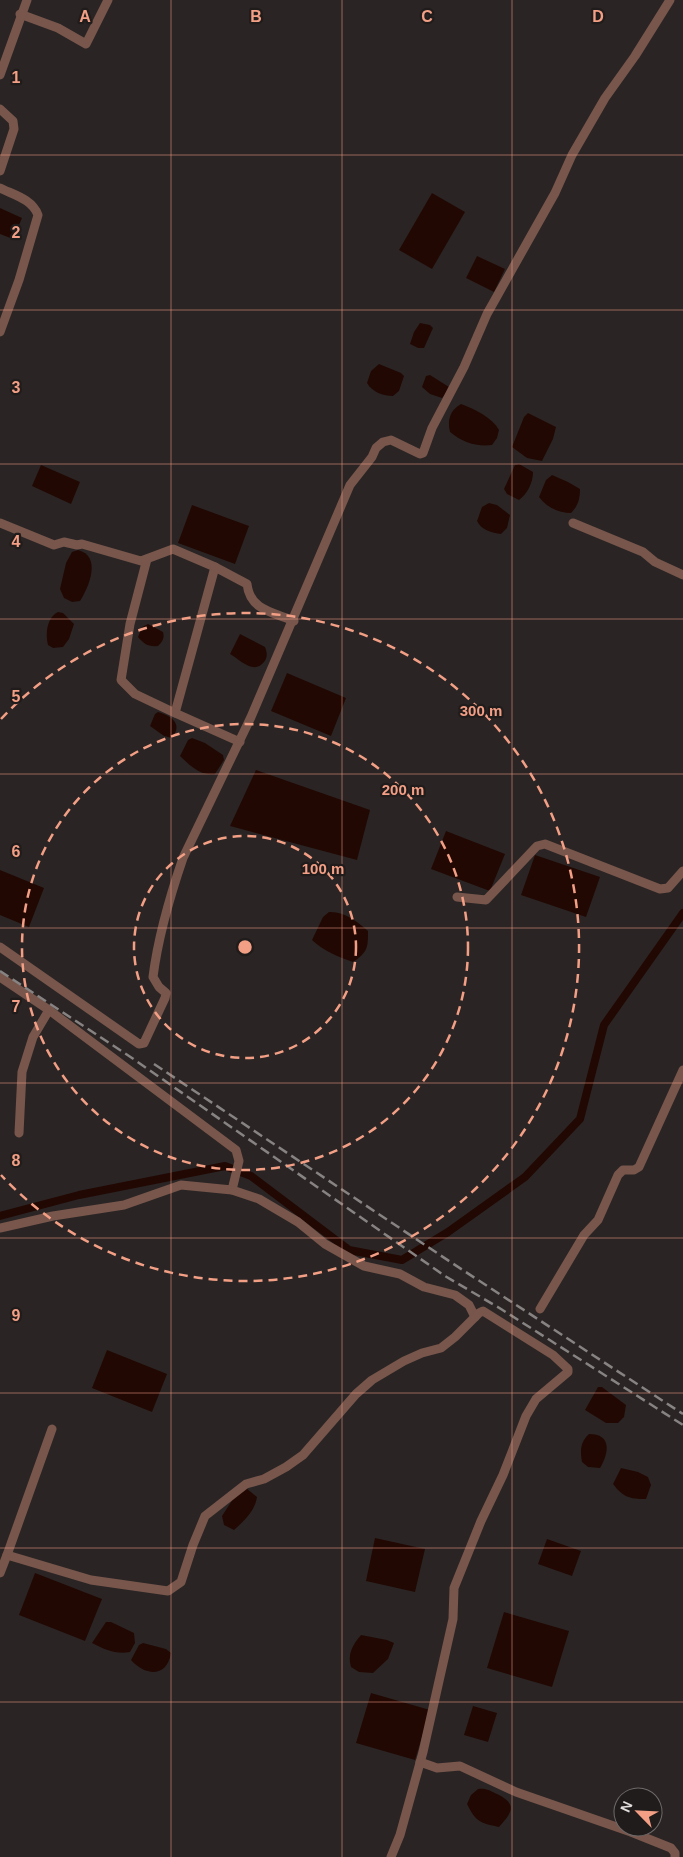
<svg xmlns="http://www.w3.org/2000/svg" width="683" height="1857" font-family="Arial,sans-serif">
<rect width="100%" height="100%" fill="#2a2524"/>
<!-- water -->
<g fill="#220803">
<path d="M432 193 465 212 432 269 399 250Z"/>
<path d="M0 208 22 218 13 239 0 234Z"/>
<path d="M477 256 505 269 494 292 466 278Z"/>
<path d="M420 323 430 325 433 328 424 348H418L410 344 414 332Z"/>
<path d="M379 364 401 373 404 376 399 391 393 396C383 396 372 392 367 383L371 371Z"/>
<path d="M430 375 449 387 448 392 442 398 430 394 422 387 426 376Z"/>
<path d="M461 404C474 409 492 417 499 430L497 438 492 445C476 447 462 442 450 432 447 420 450 410 461 404Z"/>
<path d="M528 413 556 427 553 439 542 461 527 458 512 447 524 417Z"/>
<path d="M519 464 533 472C533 483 527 494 519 500L507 494 504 489 515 465Z"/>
<path d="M41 465 80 482 71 504 32 486Z"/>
<path d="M552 475 568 482 580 489C580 499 578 506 571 513 559 513 546 507 539 497L546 480Z"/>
<path d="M489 503 497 505 510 515 507 528 501 534C492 533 481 530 477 521L482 507Z"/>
<path d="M192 505 249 526 235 564 178 543Z"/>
<path d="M78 550C102 556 89 587 80 601L72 602 64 598 60 589 66 563 72 552Z"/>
<path d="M58 612 63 613 74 624 69 639 63 647 53 648 48 645C45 634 47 617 58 612Z"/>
<path d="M148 624 163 632C165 638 162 642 158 646 148 647 144 644 138 637L142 627Z"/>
<path d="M240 634 265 647C267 652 268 657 264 662 254 675 240 660 230 654Z"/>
<path d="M287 673 346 698 331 736 271 711Z"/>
<path d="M158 712C172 716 183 724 172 738L164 736 150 726 155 714Z"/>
<path d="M192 738 205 743 223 755 224 760 215 774C201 776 190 766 180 756L188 740Z"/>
<path d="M256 770 370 810 357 860 230 826Z"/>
<path d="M446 831 505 854 490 891 431 869Z"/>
<path d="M535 855 600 877 586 917 521 895Z"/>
<path d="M0 870 44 888 29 927 0 915Z"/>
<path d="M329 912C344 911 358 922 368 931 368 947 368 952 353 962 338 957 324 951 312 940L323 917Z"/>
<path d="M107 1350 167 1374 152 1412 92 1388Z"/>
<path d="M598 1387H602L626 1405 624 1417 618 1423H606L585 1410Z"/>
<path d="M589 1434C612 1434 609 1453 600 1468L588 1467 582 1462C580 1451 580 1442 589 1434Z"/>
<path d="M621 1468 638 1472 648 1477 651 1485 646 1499C629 1499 623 1497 613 1484Z"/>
<path d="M246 1488 257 1497C255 1511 244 1521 234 1530L224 1525 222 1516 237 1493Z"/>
<path d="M375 1538 425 1549 415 1592 366 1581Z"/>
<path d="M547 1539 581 1551 572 1576 538 1564Z"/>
<path d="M35 1573 102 1599 85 1641 19 1615Z"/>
<path d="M504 1612 569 1631 552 1687 487 1668Z"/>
<path d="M106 1622H111L134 1633 135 1643 130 1652C117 1655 103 1649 92 1643Z"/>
<path d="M361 1635 387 1640 394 1643 388 1659 373 1673 359 1672 351 1667C347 1654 353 1644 361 1635Z"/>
<path d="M143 1643 166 1649 171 1653C167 1678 145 1676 131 1660L139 1645Z"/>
<path d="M371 1693 430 1710 415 1760 356 1743Z"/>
<path d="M473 1706 497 1713 488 1742 464 1735Z"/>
<path d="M478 1789C487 1788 490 1791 497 1794 518 1804 512 1813 499 1827 480 1823 476 1822 467 1804L471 1795Z"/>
</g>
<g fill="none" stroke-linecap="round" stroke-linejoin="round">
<!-- canal -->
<path stroke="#220803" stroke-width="8" d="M0 1216 79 1195 225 1166 251 1176 349 1250 402 1260 448 1232 525 1177 580 1119 604 1025 683 913"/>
<!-- minor -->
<g stroke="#78564c" stroke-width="9">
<path d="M20 14 58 28 86 44 108 0"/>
<path d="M0 75 27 0"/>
<path d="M0 109 13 121 14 129 0 171"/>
<path d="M0 188C14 195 32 199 38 215L19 280 0 332"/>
<path d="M0 523 54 545 64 542 77 545 82 544 141 561 173 549 215 567 175 713 240 742"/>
<path d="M573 523 643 552 655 562 683 575"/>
<path d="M147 559 130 624 121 680 135 694 175 713"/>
<path d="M215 567 247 584C250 610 272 612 294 621"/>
<path d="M457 897 486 900 537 846 545 844 660 889 668 888 683 871"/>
<path d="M0 947 139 1044 144 1043 165 998 166 993 159 987 153 977C158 937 170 896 183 858L251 717 350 485 372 457 376 448 383 442 391 440 420 454 423 453 432 428 464 367 487 314 555 193 572 155 605 98 635 56 670 0"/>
<path d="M0 977 49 1010 33 1037 22 1072 19 1133"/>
<path d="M49 1010 236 1150 239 1161 232 1190"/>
<path d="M0 1228 53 1216 124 1205 181 1185 232 1190 259 1199 298 1222 325 1244 364 1266 400 1274 424 1287 455 1295 469 1305 475 1317"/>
<path d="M540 1309 584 1235 598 1220 618 1175 623 1170H634L639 1167 683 1070"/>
<path d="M7 1555 52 1429"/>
<path d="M0 1573 7 1555 91 1580 168 1591 181 1582 193 1545 205 1516 246 1484 264 1479 286 1467 303 1455 356 1394 372 1380 404 1361 422 1353 441 1348 455 1337 479 1313 483 1311 553 1355 568 1369V1372L536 1399 526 1416 503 1475 481 1521 454 1588 453 1619 423 1752 400 1835 391 1857"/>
<path d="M420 1762 437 1768 460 1766 516 1792 631 1832 671 1848 675 1853V1857"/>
</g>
<!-- rail -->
<g stroke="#878382" stroke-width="2.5" stroke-dasharray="10 5" stroke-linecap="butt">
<path d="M0 971 132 1058 445 1276 501 1309 683 1425"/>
<path d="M154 1064 452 1263 683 1414"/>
</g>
</g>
<!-- grid -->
<path fill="none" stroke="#f39f85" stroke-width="1" stroke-opacity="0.55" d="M171 0V1857M342 0V1857M512 0V1857M0 155H683M0 310H683M0 464H683M0 619H683M0 774H683M0 928H683M0 1083H683M0 1238H683M0 1393H683M0 1548H683M0 1702H683"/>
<!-- distance rings -->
<g fill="none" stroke="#f39f85" stroke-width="2.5" stroke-dasharray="9 6">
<circle cx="245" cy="947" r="111"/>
<circle cx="245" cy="947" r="223"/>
<path d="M1 719A334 334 0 1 1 1 1175"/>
</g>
<g font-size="16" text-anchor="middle" font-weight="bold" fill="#f39f85" stroke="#201c1b" stroke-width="4.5" stroke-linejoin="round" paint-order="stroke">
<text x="85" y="22">A</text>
<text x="256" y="22">B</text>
<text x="427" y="22">C</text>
<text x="598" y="22">D</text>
<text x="16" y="83">1</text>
<text x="16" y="238">2</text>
<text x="16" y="393">3</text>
<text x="16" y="547">4</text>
<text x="16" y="702">5</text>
<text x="16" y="857">6</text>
<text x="16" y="1012">7</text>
<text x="16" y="1166">8</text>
<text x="16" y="1321">9</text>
</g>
<circle cx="245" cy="947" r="8" fill="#f39f85" stroke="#201c1b" stroke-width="2.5"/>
<g font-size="15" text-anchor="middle" font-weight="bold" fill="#f39f85" stroke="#201c1b" stroke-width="4.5" stroke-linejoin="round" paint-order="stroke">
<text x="481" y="716">300 m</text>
<text x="403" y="795">200 m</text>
<text x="323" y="874">100 m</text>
</g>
<!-- north arrow -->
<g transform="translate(638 1812) rotate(294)"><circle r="24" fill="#201c1b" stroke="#6e6a69"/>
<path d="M0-4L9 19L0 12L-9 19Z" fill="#f39f85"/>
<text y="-8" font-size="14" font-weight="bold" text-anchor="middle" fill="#e2dfde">N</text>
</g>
</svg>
